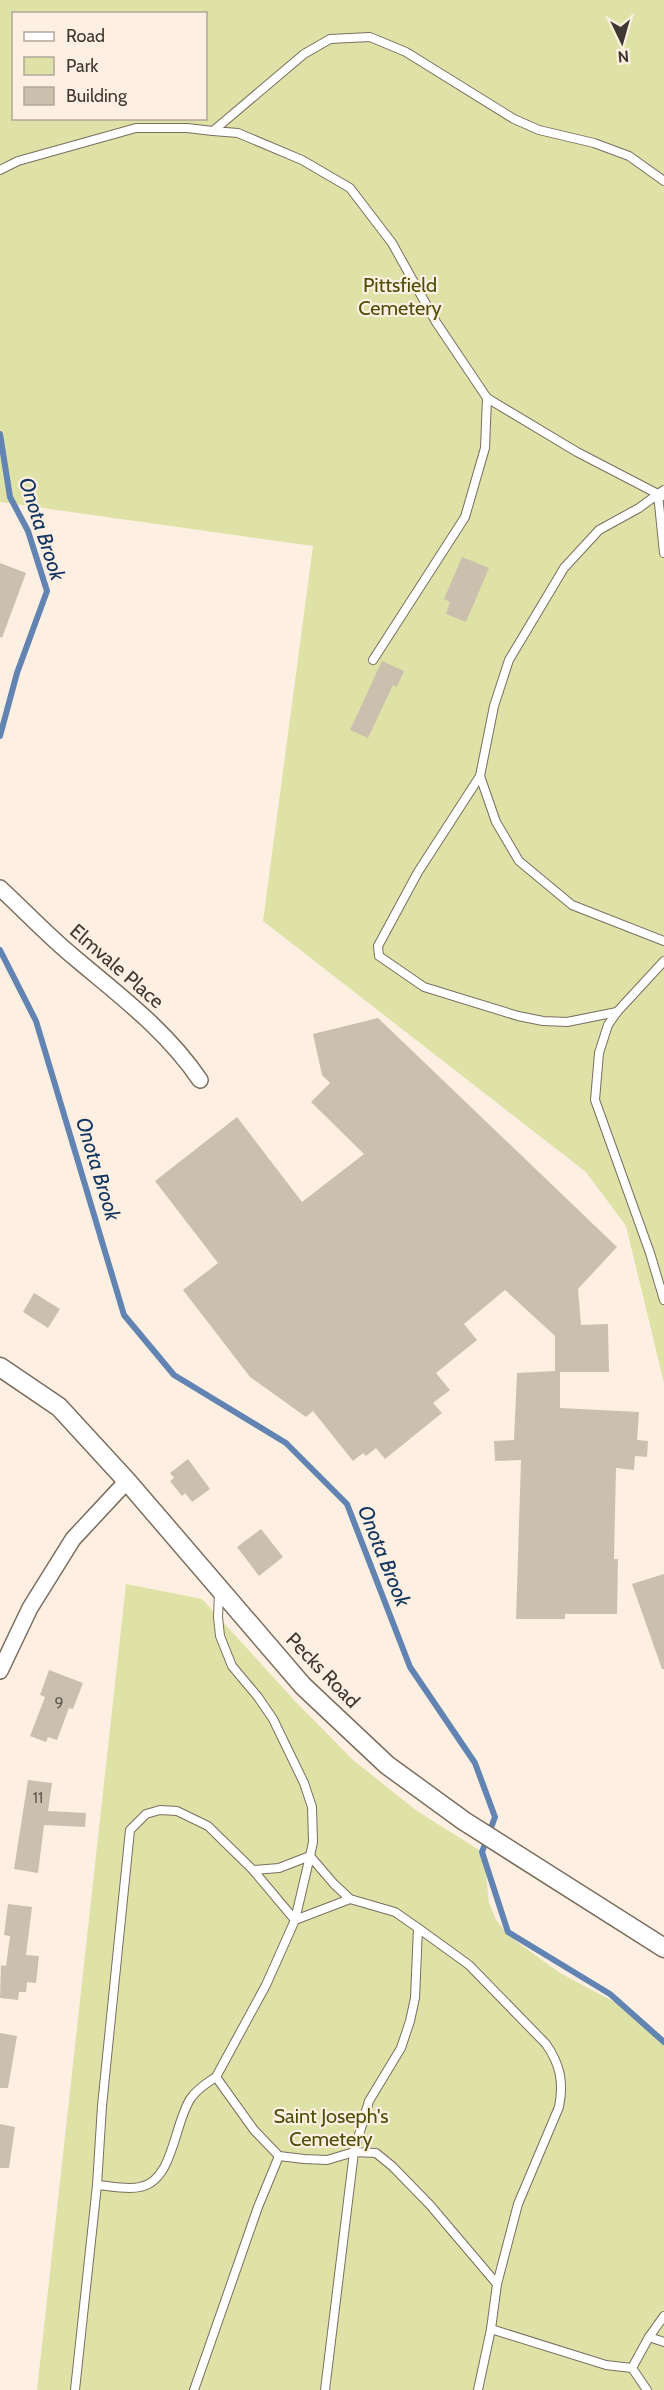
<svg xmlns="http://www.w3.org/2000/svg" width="664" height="2390" font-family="Cabin,sans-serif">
<rect width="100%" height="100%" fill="#fdf0e2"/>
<!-- green -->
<g fill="#dee2a7" fill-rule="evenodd">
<path d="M0 0H664V1383L626 1226 586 1172 263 921 313 546 0 502ZM14 14H206V118H14Z"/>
<path d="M126 1584 202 1599 294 1700 352 1759 417 1811 484 1853 489 1903 496 1920 509 1936 560 1973 633 2012 662 2037 664 2042V2390H37Z"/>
</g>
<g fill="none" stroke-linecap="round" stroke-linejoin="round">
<!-- stream -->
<g stroke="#6284b2" stroke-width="6">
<path d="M0 434 10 497 28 531 47 591 17 673 0 736"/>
<path d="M0 950 36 1021 124 1315 174 1375 286 1443 347 1504 410 1667 475 1763 495 1817 482 1852 508 1932 610 1994 664 2042"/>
</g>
</g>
<!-- building -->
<g fill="#cbc0ae">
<path d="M462 557 489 568 466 622 446 614 450 602 444 599Z"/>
<path d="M0 563 26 573 2 638 0 637Z"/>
<path d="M382 661 404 671 397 687 393 685 368 738 350 730Z"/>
<path d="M378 1018 617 1247 578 1289 581 1325 608 1324 609 1372H560V1408L639 1412 637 1440 648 1441 647 1457 635 1456 634 1470 616 1468 614 1559H618L617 1614H565V1619H516L521 1460 495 1461 494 1441 514 1440 517 1373 555 1371V1336L505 1290 464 1324 477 1340 436 1373 450 1390 433 1403 442 1413 385 1459 376 1448 366 1456 363 1453 353 1461 313 1411 306 1417 250 1377 183 1290 218 1263 155 1181 237 1117 302 1202 364 1154 311 1102 330 1083 322 1075 313 1034Z"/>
<path d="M34 1293 60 1309 48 1328 23 1312Z"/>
<path d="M188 1459 210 1489 192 1502 185 1493 182 1496 170 1481 174 1478 170 1473Z"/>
<path d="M261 1529 283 1557 259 1576 237 1547Z"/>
<path d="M664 1574V1669H662L632 1584Z"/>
<path d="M49 1670 83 1683 73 1709 69 1708 57 1740 48 1737 46 1742 30 1736 45 1697 40 1695Z"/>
<path d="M28 1780 52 1783 48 1811 86 1813 85 1827 44 1825 38 1873 14 1869Z"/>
<path d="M8 1904 32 1907 26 1955 39 1956 36 1983 27 1982 26 1992H19L18 2000 0 1998 1 1965 6 1966 10 1936 4 1935Z"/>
<path d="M0 2033 17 2036 8 2088H0Z"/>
<path d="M0 2124 15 2127 9 2168H0Z"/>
</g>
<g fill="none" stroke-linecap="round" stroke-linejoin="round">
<!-- service casing -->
<g stroke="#7c6e5f" stroke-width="10">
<g id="service">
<path d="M0 170 18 161 136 128H187L213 131"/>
<path d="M664 490 658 494 664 496"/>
<path d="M658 494 577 452 487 398 436 322 392 243 350 188 302 160 238 133 213 131 304 54 330 39 370 37 406 52 514 119 539 130 594 143 629 156 664 181"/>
<path d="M373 660 465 517 485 448 487 398"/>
<path d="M480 776 496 822 519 861 572 905 664 941"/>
<path d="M664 961 617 1012 608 1025 599 1053 595 1100 650 1253 664 1300"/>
<path d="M617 1012 567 1022 543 1021 518 1016 424 987 379 956 378 946 418 872 480 776 494 706 509 660 564 568 599 530 639 508 658 494 664 553"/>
<path d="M219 1593 218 1617 220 1636 232 1666 258 1697 273 1719 304 1783 312 1807 313 1842 310 1856 279 1868 253 1870 295 1920 266 1985 216 2077 254 2130 279 2156 304 2159 327 2160 354 2152 376 2153 392 2166 430 2205 497 2284"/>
<path d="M418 1928 469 1965 546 2044C560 2064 564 2082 559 2107L518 2204 497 2284 491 2329 606 2365 632 2368"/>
<path d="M97 2185 102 2106 130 1830 146 1814 160 1810 177 1811 208 1826 253 1870"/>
<path d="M649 2337 664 2316"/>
<path d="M75 2390 97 2185C110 2186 127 2190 140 2187 174 2181 174 2122 191 2098 198 2088 207 2083 216 2077"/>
<path d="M194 2390 258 2207 279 2156"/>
<path d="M325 2390 354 2152 369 2101 401 2048 410 2021 415 1998 418 1928 395 1912 350 1899 334 1884 310 1856 295 1920 350 1899"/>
<path d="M478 2390 491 2329"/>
<path d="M647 2390 632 2368 649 2337 664 2342"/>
</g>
</g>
<!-- minor casing -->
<g stroke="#7c6e5f" stroke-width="18">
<g id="minor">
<path d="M0 888C25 911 48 936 75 958 120 996 166 1030 200 1080"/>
<path d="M0 1671 30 1608 73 1539 127 1481"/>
</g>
</g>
<!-- tertiary casing -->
<g stroke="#7c6e5f" stroke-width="21">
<path id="tertiary" d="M0 1367 59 1407 127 1481 303 1686 387 1765 464 1821 664 1948"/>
</g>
<!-- service -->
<use href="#service" stroke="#fff" stroke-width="8"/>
<!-- minor -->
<use href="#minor" stroke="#fff" stroke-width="15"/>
<!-- tertiary -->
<use href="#tertiary" stroke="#fff" stroke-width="18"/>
</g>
<g text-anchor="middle" stroke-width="4.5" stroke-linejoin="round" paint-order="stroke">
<!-- number labels -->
<g font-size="16" fill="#625a51">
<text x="59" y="1708">9</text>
<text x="38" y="1803">11</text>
</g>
<!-- park labels -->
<g font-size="20" fill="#4d4e07" stroke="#fdf0e2">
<text x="400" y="292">Pittsfield<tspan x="400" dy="23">Cemetery</tspan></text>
<text x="331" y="2123">Saint Joseph's<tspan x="331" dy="23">Cemetery</tspan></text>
</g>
<!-- street labels -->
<g font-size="20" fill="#3f3832" stroke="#fdf0e2">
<text transform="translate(117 966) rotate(41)" y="7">Elmvale Place</text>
<text transform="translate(323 1670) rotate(46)" y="7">Pecks Road</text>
</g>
<!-- water labels -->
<g font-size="21" font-style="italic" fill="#133661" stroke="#fdf0e2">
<text transform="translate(42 529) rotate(72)" y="7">Onota Brook</text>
<text transform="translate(98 1169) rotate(73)" y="7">Onota Brook</text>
<text transform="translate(384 1556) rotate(68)" y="7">Onota Brook</text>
</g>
</g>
<!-- legend -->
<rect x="12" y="12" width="195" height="108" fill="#fdf0e2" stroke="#b1a69c" stroke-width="1.5"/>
<rect x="24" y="32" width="30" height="9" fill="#ffffff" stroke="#b1a69c" stroke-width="1.5"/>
<text x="66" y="42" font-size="18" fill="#3f3832">Road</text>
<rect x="24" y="57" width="30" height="18" fill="#dee2a7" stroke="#b1a69c" stroke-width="1.5"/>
<text x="66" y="72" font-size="18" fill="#3f3832">Park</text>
<rect x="24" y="87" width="30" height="18" fill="#cbc0ae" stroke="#b1a69c" stroke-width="1.5"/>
<text x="66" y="102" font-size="18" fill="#3f3832">Building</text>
<!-- north arrow -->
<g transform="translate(622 42) rotate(175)" stroke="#fdf0e2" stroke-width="4.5" paint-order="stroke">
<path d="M0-4.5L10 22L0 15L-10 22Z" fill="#3f3832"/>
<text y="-9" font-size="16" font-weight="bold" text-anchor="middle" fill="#3f3832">N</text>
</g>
</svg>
